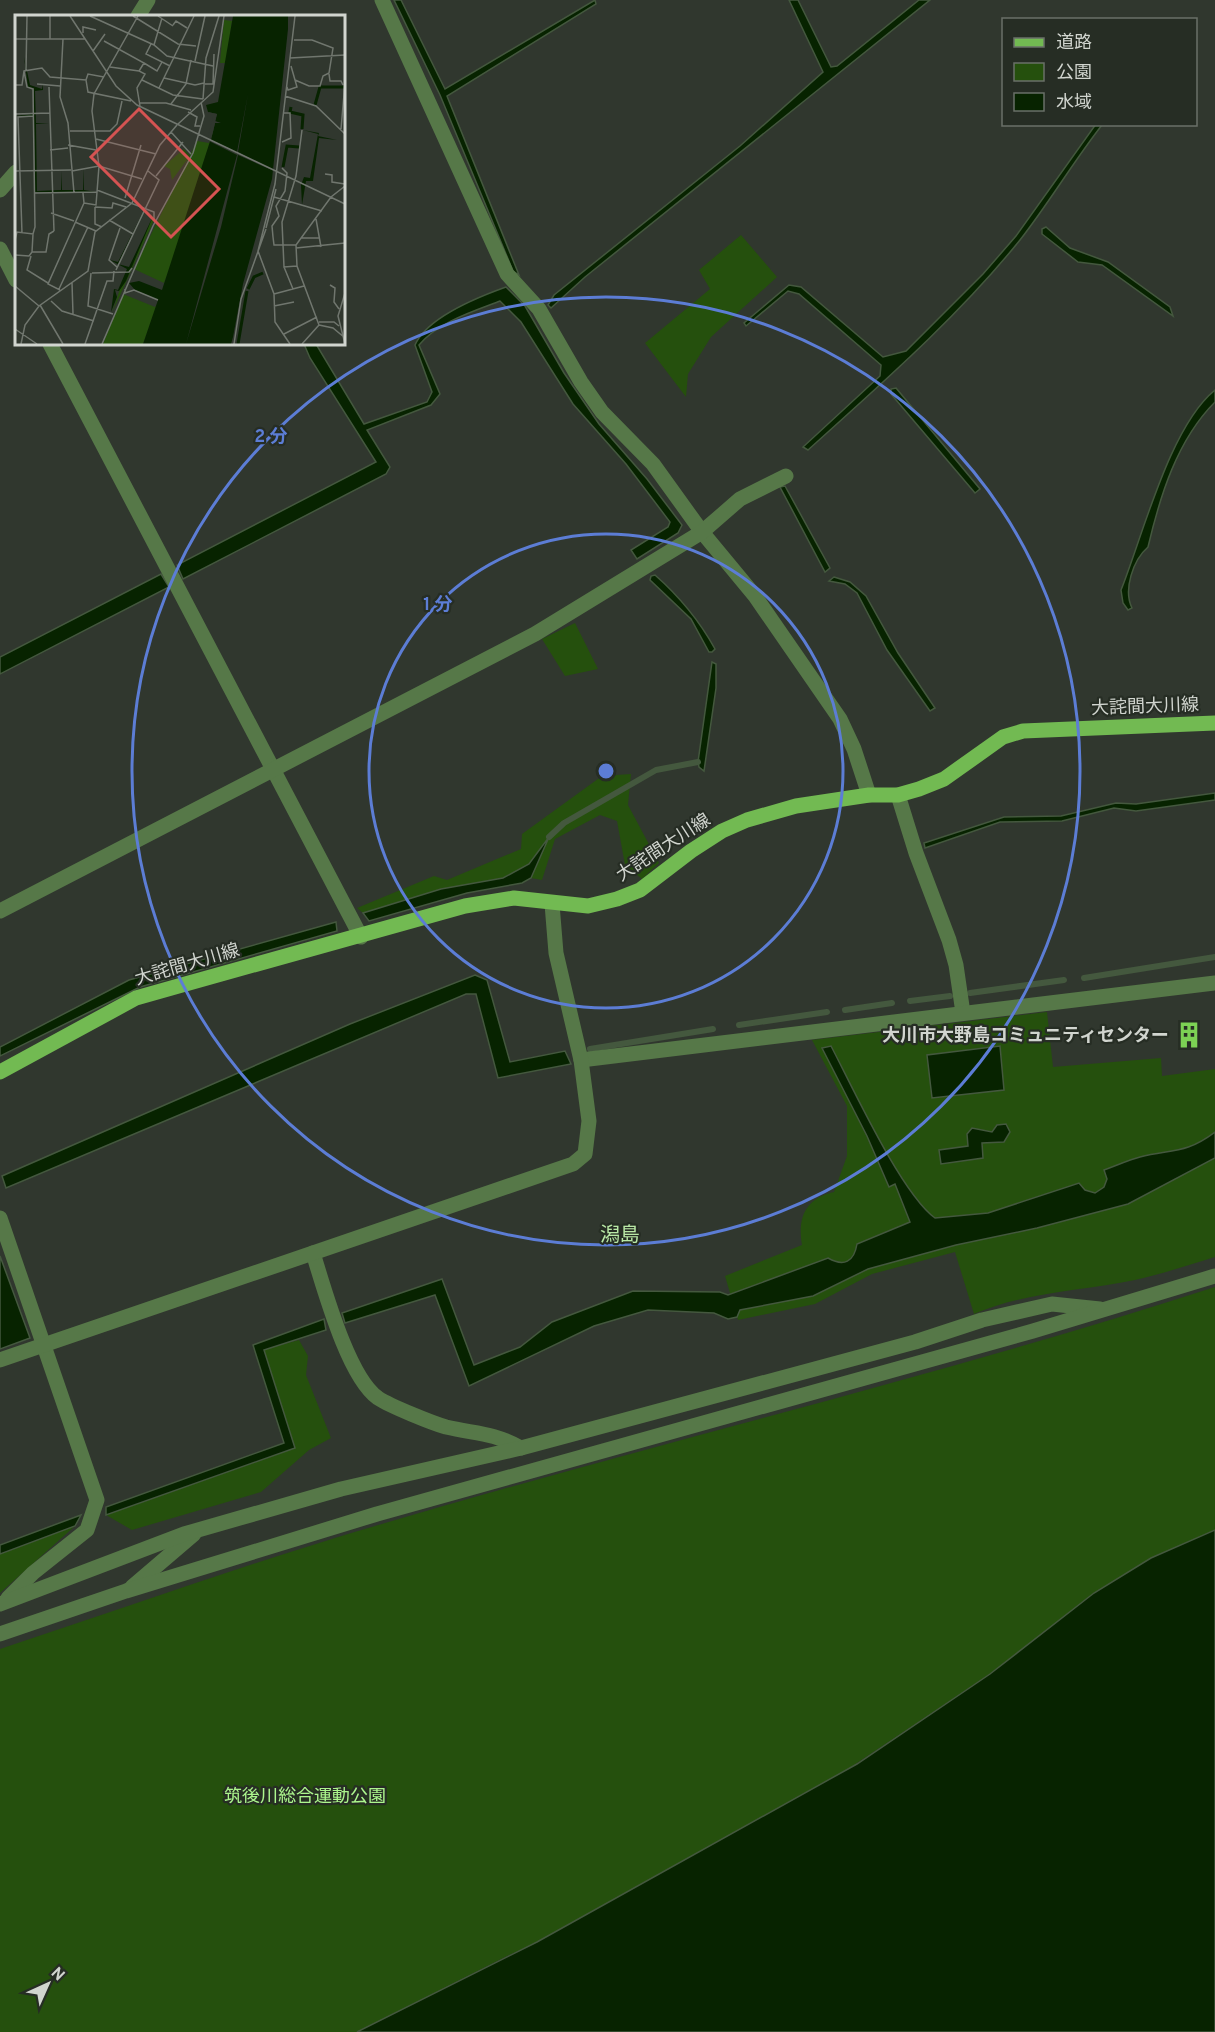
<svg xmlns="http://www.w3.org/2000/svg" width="1215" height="2032" font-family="Overpass,'Noto Sans JP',sans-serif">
<rect width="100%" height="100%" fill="#30372e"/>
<!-- green -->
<g fill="#25500d">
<path d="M741 235 777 277 711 337 688 374 686 397 645 343 710 289 699 270Z"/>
<path d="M575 623 598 669 565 676 542 639Z"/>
<path d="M631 774 628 805 659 863 642 879 625 865 617 821 600 815 555 839 542 880 531 878 547 841 529 864 503 878 441 889 363 913 357 908 434 876 447 880 521 849 522 834 602 776Z"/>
<path d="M1047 1012 1053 1067 1161 1058 1162 1076 1215 1069V1257C1189 1265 1162 1274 1135 1280 1082 1291 1024 1292 974 1314L955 1252 872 1274 815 1304 738 1320 725 1276 802 1245C797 1217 806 1198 834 1192L847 1156V1106L812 1040Z"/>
<path d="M1215 1287V1606L990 1674 682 1880 509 1955 357 2032H0V1649C125 1608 249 1563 375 1526 654 1443 938 1377 1215 1287Z"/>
<path d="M299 1340 308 1356 306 1375 331 1438 309 1450 261 1492 132 1530 106 1515 295 1448 263 1350Z"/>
<path d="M75 1526 0 1593V1554Z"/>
</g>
<!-- water -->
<g fill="#072300" stroke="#44583e" stroke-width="1.5">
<path d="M394 0H401L445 89 595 0 596 4 447 96 519 275 513 271 440 95Z"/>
<path d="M789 0H798L831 67 837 66 919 0H930L585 277 551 308 548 305 554 295 740 146 823 72Z"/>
<path d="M1096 124 1102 125C1073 162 1049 203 1020 240 958 317 881 384 808 450L803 447 880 376 881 365 799 294 788 291 746 326 744 323 789 285 801 287 883 357 906 351 983 274 1016 236Z"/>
<path d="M1046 227 1070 248 1108 262 1170 307 1173 316 1102 265 1078 262 1042 234V229Z"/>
<path d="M506 287 525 306 564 373 599 424 647 479 682 525 678 533 637 559 631 550 668 527 670 522 626 464 573 404 521 322 500 301C474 311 438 322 419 345L440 394 431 405 367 430 390 467 386 474 183 579 177 565 376 462 310 358 304 344H316L364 424 427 402 432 392 415 345C427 318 478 297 506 287Z"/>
<path d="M896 388 980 489 975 493 891 394V389Z"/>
<path d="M1215 390V402C1177 440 1160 496 1148 547 1133 560 1123 590 1132 608L1128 610 1123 603 1121 590C1143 535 1170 426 1215 390Z"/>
<path d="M785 486 830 568 825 572 780 487Z"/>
<path d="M161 574 169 587 0 674V657Z"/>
<path d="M655 575C680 597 699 620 715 649L712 652H709L691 619 650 580 651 576Z"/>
<path d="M834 577 850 582 866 596 898 653 935 708 930 711 887 650 857 593 845 584 829 581Z"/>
<path d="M712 662 716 664V688L704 771 699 767 698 762Z"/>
<path d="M1215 793V800L1136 811 1114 808 1062 821 1000 822 925 848 924 843 1004 817 1061 816 1116 803 1136 804Z"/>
<path d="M549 837 531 878 522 883 467 893 369 921 363 913 441 889 503 878 529 864Z"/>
<path d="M336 922 337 931 140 987 0 1056V1047L129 980Z"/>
<path d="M475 975 487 980 510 1062 565 1051 571 1064 498 1078 476 994H466L6 1188 2 1176 350 1024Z"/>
<path d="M831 1046C853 1088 901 1193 935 1218L988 1213 1079 1183 1085 1190 1095 1193 1104 1187 1107 1179 1104 1170C1116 1166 1128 1160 1140 1157 1172 1149 1186 1154 1215 1132V1158L1128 1204 1037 1228 956 1245 868 1269 813 1296 740 1310 737 1317 728 1319 714 1313 648 1310 594 1326 469 1386 435 1295 345 1323 342 1313 442 1279 474 1365 520 1347 552 1322 633 1291 720 1292 728 1295 828 1258C844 1267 854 1262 857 1244L910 1222 895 1184 889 1187 867 1136 822 1048Z"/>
<path d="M1000 1046 1004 1090 932 1098 927 1055Z"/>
<path d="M1006 1124 1010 1132 1004 1142 982 1143 983 1158 941 1164 939 1150 968 1146 967 1134 972 1128 992 1132 997 1125Z"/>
<path d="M0 1256 30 1338 0 1349Z"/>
<path d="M324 1319 326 1330 264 1350 295 1448 106 1515V1507L284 1443 253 1345Z"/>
<path d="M81 1515 75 1526 0 1554V1545Z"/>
<path d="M1215 1530V2032H357L537 1942 857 1764 990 1674 1094 1593 1151 1558Z"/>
</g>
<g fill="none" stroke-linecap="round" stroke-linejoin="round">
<!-- stream -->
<g stroke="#44583e" stroke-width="6">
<path d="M549 837 564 823 656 770 698 762"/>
<path d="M1084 978 1215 957"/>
<path d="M970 993 1064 980"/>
<path d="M910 1001 950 996"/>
<path d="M845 1010 892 1003"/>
<path d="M739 1025 827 1012"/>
<path d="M590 1049 713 1029"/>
</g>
<!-- minor -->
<g stroke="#567848" stroke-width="15">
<path d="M382 0 507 274 539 309 581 382 602 412 653 464 702 532 755 596 840 719 854 749 869 795"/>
<path d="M138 16 148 0"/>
<path d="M0 190 16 172"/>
<path d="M0 249 16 280"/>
<path d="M50 344 361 937"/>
<path d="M898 795 916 853 949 940 956 965 963 1013"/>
<path d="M0 911 535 634 702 532 740 499 786 476"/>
<path d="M581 1060 1215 983"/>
<path d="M0 1218 97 1500 87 1530 33 1573 8 1598"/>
<path d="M313 1253C324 1288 348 1377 378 1398 390 1406 432 1423 446 1427 476 1434 492 1432 521 1448"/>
<path d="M0 1360 573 1164 585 1154 589 1121 581 1060 556 953 552 904"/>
<path d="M132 1587 194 1534"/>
<path d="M0 1604 184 1534 341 1489 521 1448 915 1342 982 1320 1052 1304 1100 1309"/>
<path d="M0 1634 126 1591 377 1514 1033 1331 1215 1276"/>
</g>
<!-- major -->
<path stroke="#72ba52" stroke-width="15" d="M0 1072 136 998 189 983 465 906 514 898 588 906 617 899 640 890 691 851 722 831 747 820 796 806 869 795H898L919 789 944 779 1003 737 1023 731 1215 723"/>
</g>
<!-- distance rings -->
<g fill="none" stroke="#5c7dd5" stroke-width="3">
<circle cx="606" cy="771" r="237"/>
<circle cx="606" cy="771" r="474"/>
</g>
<!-- icons -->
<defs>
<g id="building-bare" transform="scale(2.07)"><path d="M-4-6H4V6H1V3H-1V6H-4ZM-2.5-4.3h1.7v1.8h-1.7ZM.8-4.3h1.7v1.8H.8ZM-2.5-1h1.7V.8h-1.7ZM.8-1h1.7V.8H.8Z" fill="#7cd154" stroke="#262d24" stroke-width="2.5" paint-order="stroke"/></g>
</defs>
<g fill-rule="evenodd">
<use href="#building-bare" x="1189" y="1035"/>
</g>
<g text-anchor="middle" stroke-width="4.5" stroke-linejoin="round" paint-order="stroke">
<!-- street labels -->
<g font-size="18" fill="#d1d5cf" stroke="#262d24">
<text transform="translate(1145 706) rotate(-2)" y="6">大詫間大川線</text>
<text transform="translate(663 847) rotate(-33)" y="6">大詫間大川線</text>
<text transform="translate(187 964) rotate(-16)" y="6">大詫間大川線</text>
</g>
<!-- poi labels -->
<g font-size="18" font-weight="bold" fill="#d1d5cf" stroke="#262d24" text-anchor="end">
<text x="1169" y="1041">大川市大野島コミュニティセンター</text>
</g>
<!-- park labels -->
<g font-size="18" fill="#acf68d" stroke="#262d24">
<text x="305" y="1802">筑後川総合運動公園</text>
</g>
<!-- neighbourhood labels -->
<g font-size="20" fill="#b9e8a6" stroke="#262d24">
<text x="620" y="1241">潟島</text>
</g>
</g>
<!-- overview -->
<g transform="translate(15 15)">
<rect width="330" height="330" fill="#30372e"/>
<path d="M209 5 217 6 211 48H205ZM201 108 159 242 149 268 119 254 182 126 194 128ZM169 134 175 141 157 165 155 154 149 151ZM139 199V205L97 298 105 274ZM108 279 140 292 143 288 128 329H88Z" fill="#25500d"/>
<path d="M218 1H273V14L257 164 228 269 218 322 216 329H128L143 285 120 275 114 268 124 266 147 275 198 117 202 99 193 97 191 90 203 87ZM9 42 15 70 27 74 28 69V75L20 76 21 108H34L21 109 22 176 46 175 47 156V175H68V153L69 175 81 177H20L19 101H0L19 99V73L13 72ZM288 115 304 118 303 121 322 125 304 123 298 166H291L287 190 286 170 289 162 295 163 303 119ZM130 193 103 249 114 252 139 199 111 266 104 276 100 275 102 282 96 297 99 274 103 275 112 254 95 245 103 247Z" fill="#072300"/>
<path d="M233 79 223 137 261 157 223 140 206 212 171 329 222 140 192 125 198 102 193 97 202 99 200 106 206 108H200L196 125 222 137Z" fill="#30372e"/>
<path fill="none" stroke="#072300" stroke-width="3" d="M300 90 305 72H329M276 92 275 97 288 100 287 114M268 152 272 131 284 132M233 274 239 262 248 258M223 329 232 276"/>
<path fill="none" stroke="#70766e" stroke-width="1.5" d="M55 1 101 71 122 90 330 189M75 1 139 30 152 41 198 51M118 1 163 29 181 31M143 1 158 11M158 10 161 6 172 13M68 18V12L81 15M0 24H70M35 24V1M48 24 45 82 53 108 59 178M279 25H297L318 33 314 58 308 61 305 71H294L280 65M89 26 129 48 124 56 130 59 122 73 125 91M136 29 131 39 155 51M139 30 147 3M78 36 90 19M275 43 330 40M180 46 190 1M129 48 142 56 147 47M95 52 124 56M11 55 12 1M314 59 315 66H326L328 70M149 63 180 70 189 68M71 65 73 77 116 86M127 65 158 80 188 84M22 69 45 71M190 69H198L199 39M0 70H7L9 56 27 53 35 62 71 65 73 59 89 62M34 72 39 216M272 72 273 75 282 72 276 51M144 73 179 1M270 81 301 91 330 119M188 84 191 43 204 1M124 88H151L176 95M156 89 171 69 176 45M173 97 182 102 180 111H185M0 99 35 98M163 109 198 77 209 1M326 114 330 68M55 116H95L102 109 107 86M156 117 176 139M81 124 141 139M267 127 276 123 275 98H269M53 130 81 135M35 135 53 133M267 153 272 158 270 176 261 191 264 201 257 211 258 222 259 230H281M0 156 56 155M57 156 84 151 127 164M310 159 317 160V167L330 169M141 161 168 127M82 175 139 197V206M20 178 82 177M259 182 307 196M110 183 126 130M69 188 81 190 84 151 77 96 79 79 123 1M80 192 97 193 98 188 111 192M80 192V209L87 212M36 198 59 206M301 204 306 232M94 205 118 219M60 207 81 216M251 213 261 174M7 218 3 102 18 101M286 223H305M0 225 2 217 18 219 20 212 18 74 12 72 9 56M281 233 330 228M17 237 18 219M0 240 14 241 17 237H31L34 219 39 216M16 241 12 255 33 268M282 251 269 252 267 207 281 161 287 115M102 252 94 245 105 213M269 252 278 274M101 255 144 165 133 156M76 258 73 291 98 299M77 258 114 257 117 253M57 268 58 299M315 270 320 273 319 287 324 294M0 271 24 291M44 274 73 212M110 274V278L119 275 143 285M45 275 33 269 69 188 68 178M259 279 289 271M36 286 47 296 79 306M25 290 48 329M259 291 279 287M304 307H319L324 311M304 310 282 251 281 230 316 182 330 171M304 310 318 313 330 323M0 314 22 329M269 319 302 302M6 329 10 310 24 291 73 256 80 217 117 188 145 130 162 110M70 329 92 266H98L99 256M87 329 138 211 178 138 189 101 186 87M219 329 226 284 251 214M275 329 260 307 259 279 243 236 260 169 280 1M287 329 304 310M330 329 323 301 330 278"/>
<path fill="#d55352" fill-opacity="0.15" stroke="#d55352" stroke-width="3" d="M124 94 204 174 156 222 76 142Z"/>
<rect width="330" height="330" fill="none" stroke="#d1d5cf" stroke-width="3"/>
</g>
<circle cx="606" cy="771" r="9" fill="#5c7dd5" stroke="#262d24" stroke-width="3"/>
<g font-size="18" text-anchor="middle" font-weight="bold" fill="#5c7dd5" stroke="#262d24" stroke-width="4.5" stroke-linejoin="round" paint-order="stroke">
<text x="271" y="442">2 分</text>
<text x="438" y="610">1 分</text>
</g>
<!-- legend -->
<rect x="1002" y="18" width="195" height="108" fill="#262d24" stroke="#6a7068" stroke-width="1.5"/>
<rect x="1014" y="38" width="30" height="9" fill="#72ba52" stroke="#6a7068" stroke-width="1.5"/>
<text x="1056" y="48" font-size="18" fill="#d1d5cf">道路</text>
<rect x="1014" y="63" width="30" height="18" fill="#25500d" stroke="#6a7068" stroke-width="1.5"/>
<text x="1056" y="78" font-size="18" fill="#d1d5cf">公園</text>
<rect x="1014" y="93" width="30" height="18" fill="#072300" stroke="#6a7068" stroke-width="1.5"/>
<text x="1056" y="108" font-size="18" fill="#d1d5cf">水域</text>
<!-- north arrow -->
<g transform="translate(48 1984) rotate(45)" stroke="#262d24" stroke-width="4.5" paint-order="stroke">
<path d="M0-4.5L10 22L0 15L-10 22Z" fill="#d1d5cf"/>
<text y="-9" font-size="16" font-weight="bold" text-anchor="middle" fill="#d1d5cf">N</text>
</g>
</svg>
